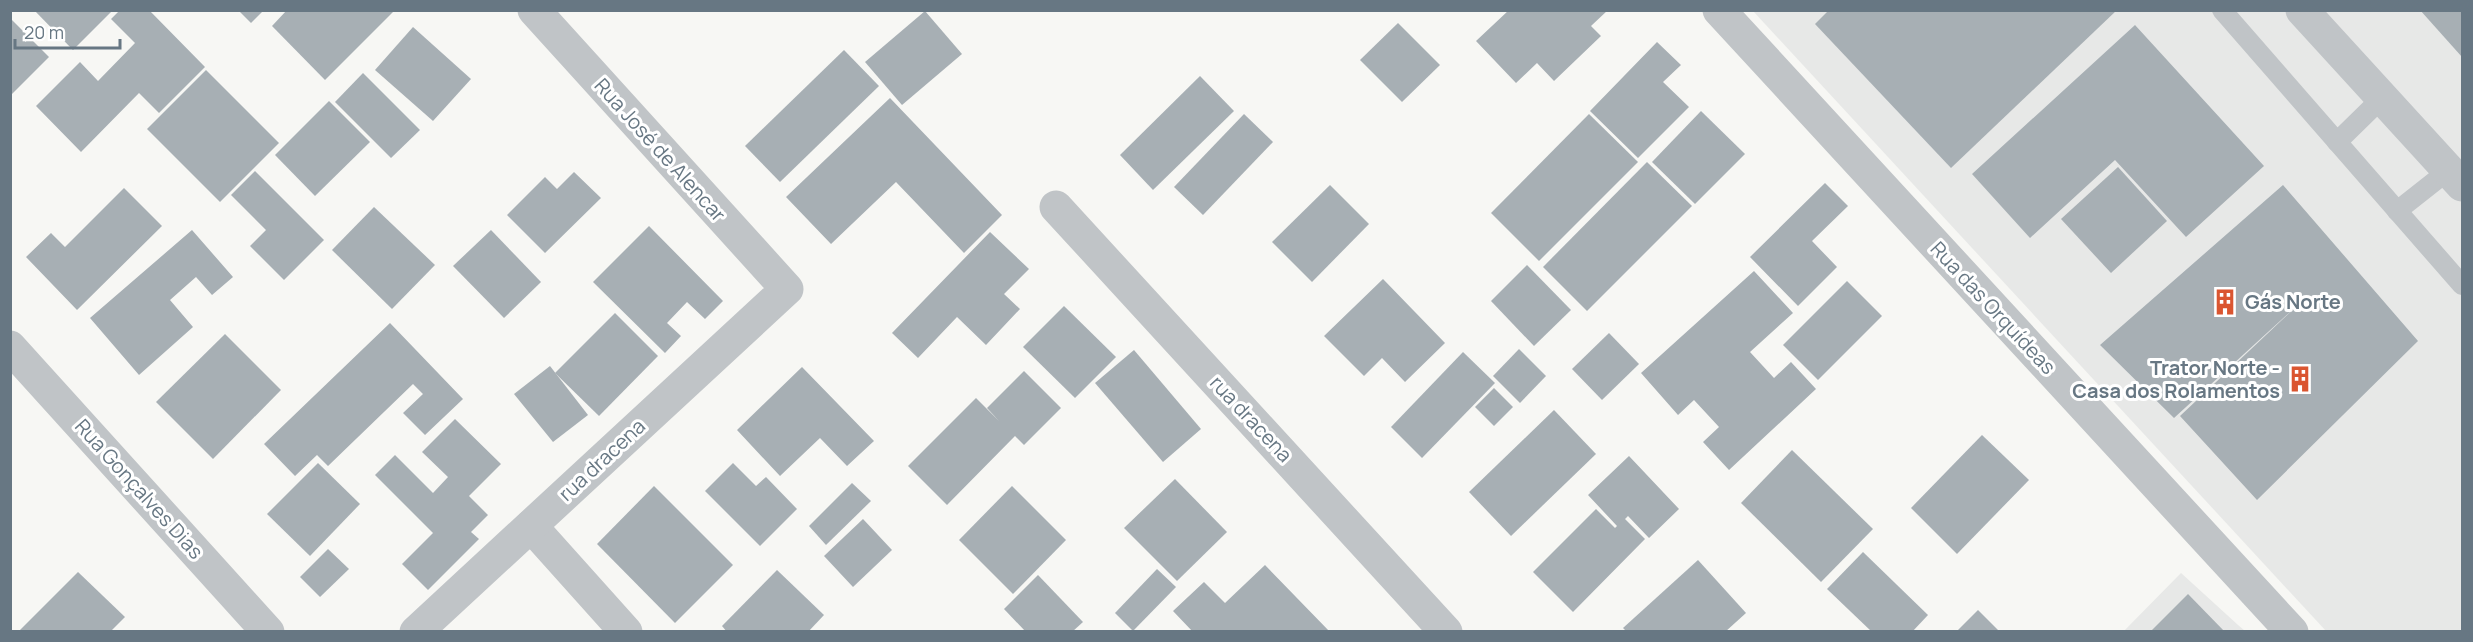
<svg xmlns="http://www.w3.org/2000/svg" width="2473" height="642" font-family="Manrope,sans-serif">
<rect width="100%" height="100%" fill="#f7f7f4"/>
<!-- built -->
<g fill="#e7e8e7">
<path d="M1753 11H2462V631H2326Z"/>
<path d="M2181 573 2238 625 2245 631 2123 632Z"/>
</g>
<!-- building -->
<g fill="#a7afb4">
<path d="M34 10H113L73 50Z"/>
<path d="M120 10H149L205 67 159 113 139 93 81 152 36 106 80 62 98 81 135 43 111 19Z"/>
<path d="M238 10H264L251 23Z"/>
<path d="M287 10H395L325 80 272 26Z"/>
<path d="M1509 10H1608L1591 26 1601 36 1554 81 1537 63 1516 83 1476 41Z"/>
<path d="M1829 10H2117L1951 168 1815 24Z"/>
<path d="M2420 10H2462V57Z"/>
<path d="M925 11 962 54 902 105 865 62Z"/>
<path d="M12 20 49 57 10 96V22Z"/>
<path d="M1398 23 1440 65 1402 102 1360 60Z"/>
<path d="M2135 25 2264 166 2186 237 2115 160 2030 238 1972 174Z"/>
<path d="M413 27 471 79 433 121 375 70Z"/>
<path d="M1657 42 1681 65 1663 82 1689 107 1638 158 1590 111Z"/>
<path d="M844 50 879 86 780 182 745 146Z"/>
<path d="M206 70 279 143 220 202 147 129Z"/>
<path d="M363 73 420 130 391 158 335 102Z"/>
<path d="M1200 76 1234 111 1153 190 1120 155Z"/>
<path d="M890 98 1002 215 964 253 896 182 831 244 786 197Z"/>
<path d="M329 101 370 142 315 196 275 155Z"/>
<path d="M1701 111 1745 154 1695 204 1652 162Z"/>
<path d="M1244 114 1273 142 1203 215 1174 187Z"/>
<path d="M1589 114 1638 162 1539 261 1491 213Z"/>
<path d="M1647 162 1692 206 1587 311 1543 267Z"/>
<path d="M2118 167 2167 221 2111 273 2061 219Z"/>
<path d="M255 171 324 240 284 280 250 246 266 230 231 195Z"/>
<path d="M574 172 601 198 545 253 507 215 545 177 557 189Z"/>
<path d="M1825 183 1848 206 1812 241 1837 267 1798 306 1750 257Z"/>
<path d="M1330 185 1369 224 1312 282 1272 242Z"/>
<path d="M2283 185 2418 341 2257 500 2180 416 2301 302 2174 418 2100 345Z"/>
<path d="M124 188 162 226 77 310 26 257 51 233 65 247Z"/>
<path d="M374 207 435 265 392 309 332 250Z"/>
<path d="M649 226 723 301 705 319 687 302 667 323 681 336 665 353 593 282Z"/>
<path d="M192 230 233 277 212 295 196 277 170 300 193 327 139 375 90 318Z"/>
<path d="M491 230 541 282 504 318 453 266Z"/>
<path d="M990 232 1029 269 1004 294 1020 309 986 345 957 317 918 358 892 333Z"/>
<path d="M1527 265 1571 310 1534 346 1491 301Z"/>
<path d="M1754 271 1793 313 1750 352 1774 378 1791 362 1816 389 1729 470 1703 442 1719 427 1694 400 1678 415 1641 373Z"/>
<path d="M1383 279 1445 343 1405 382 1382 358 1364 376 1324 336Z"/>
<path d="M1847 281 1882 316 1818 380 1783 345Z"/>
<path d="M1064 306 1116 357 1075 398 1023 347Z"/>
<path d="M615 313 658 356 599 416 555 373Z"/>
<path d="M390 323 463 399 425 435 403 413 423 394 413 384 328 466 317 455 295 476 264 444Z"/>
<path d="M1609 333 1639 364 1602 400 1572 369Z"/>
<path d="M225 334 281 390 213 459 156 402Z"/>
<path d="M1519 349 1546 376 1520 403 1493 376Z"/>
<path d="M1134 350 1201 429 1163 462 1095 383Z"/>
<path d="M1463 352 1495 383 1422 458 1391 427Z"/>
<path d="M550 366 588 415 553 442 514 394Z"/>
<path d="M802 367 874 441 847 466 820 438 780 476 737 430Z"/>
<path d="M1024 371 1061 408 1024 445 1015 436 947 505 908 466 976 398 999 421 987 408Z"/>
<path d="M1494 388 1513 407 1494 426 1475 407Z"/>
<path d="M1554 410 1596 454 1511 536 1469 492Z"/>
<path d="M455 419 501 464 469 496 488 515 471 532 479 539 428 590 402 564 433 533 375 475 395 455 433 493 448 477 422 452Z"/>
<path d="M1982 435 2029 480 1957 554 1911 508Z"/>
<path d="M1792 450 1873 529 1821 582 1741 503Z"/>
<path d="M1629 456 1679 509 1649 538 1628 516 1625 519 1645 539 1573 612 1533 572 1596 509 1615 528 1617 526 1588 495Z"/>
<path d="M318 463 360 504 310 556 267 514Z"/>
<path d="M733 463 756 486 766 477 797 509 760 546 705 491Z"/>
<path d="M1175 479 1227 532 1177 581 1124 528Z"/>
<path d="M852 483 871 501 826 545 809 526Z"/>
<path d="M654 486 733 565 675 623 597 544Z"/>
<path d="M1012 486 1066 540 1013 594 959 540Z"/>
<path d="M863 519 892 550 853 587 824 556Z"/>
<path d="M328 549 349 569 320 597 300 577Z"/>
<path d="M1863 552 1928 615 1912 632H1872L1827 589Z"/>
<path d="M1698 560 1746 613 1725 632H1627L1623 628Z"/>
<path d="M1265 565 1330 632H1193L1173 611 1204 582 1225 603Z"/>
<path d="M1157 569 1176 587 1133 631 1115 613Z"/>
<path d="M777 570 824 615 808 632H727L722 626Z"/>
<path d="M78 572 125 617 110 632H18Z"/>
<path d="M1038 575 1083 622 1072 632H1026L1004 609Z"/>
<path d="M2188 594 2225 632H2150Z"/>
<path d="M1978 610 2000 632H1956Z"/>
</g>
<g fill="none" stroke-linecap="round" stroke-linejoin="round">
<!-- service -->
<g stroke="#c0c4c7" stroke-width="20">
<path d="M2222 10 2462 285"/>
<path d="M2337 142 2383 97"/>
<path d="M2397 211 2449 170"/>
</g>
<!-- minor -->
<g stroke="#c0c4c7" stroke-width="33">
<path d="M1719 10 2292 632"/>
<path d="M1056 207 1446 632"/>
<path d="M10 347 268 632"/>
<path d="M531 526 626 632"/>
<path d="M416 632 787 289 534 10"/>
</g>
<!-- tertiary -->
<path stroke="#c0c4c7" stroke-width="33" d="M2302 10 2462 185"/>
</g>
<!-- icons -->
<defs>
<g id="building-bare" transform="scale(2.07)"><path d="M-4-6H4V6H1V3H-1V6H-4ZM-2.5-4.3h1.7v1.8h-1.7ZM.8-4.3h1.7v1.8H.8ZM-2.5-1h1.7V.8h-1.7ZM.8-1h1.7V.8H.8Z" fill="#da5530" stroke="#fff" stroke-width="2.5" paint-order="stroke"/></g>
</defs>
<g fill-rule="evenodd">
<use href="#building-bare" x="2225" y="302"/>
<use href="#building-bare" x="2300" y="379"/>
</g>
<g text-anchor="middle" stroke-width="6" stroke-linejoin="round" paint-order="stroke">
<!-- street labels -->
<g font-size="20" fill="#677783" stroke="#fff">
<text transform="translate(660 150) rotate(48)" y="7">Rua José de Alencar</text>
<text transform="translate(1993 308) rotate(47)" y="7">Rua das Orquídeas</text>
<text transform="translate(1251 419) rotate(47)" y="7">rua dracena</text>
<text transform="translate(602 460) rotate(-43)" y="7">rua dracena</text>
<text transform="translate(139 489) rotate(48)" y="7">Rua Gonçalves Dias</text>
</g>
<!-- poi labels -->
<g font-size="20" font-weight="bold" fill="#677783" stroke="#fff" text-anchor="start">
<text x="2245" y="309">Gás Norte</text>
<text x="2280" y="375" text-anchor="end">Trator Norte -<tspan x="2280" dy="23">Casa dos Rolamentos</tspan></text>
</g>
</g>
<!-- border -->
<rect width="2473" height="642" fill="none" stroke="#677783" stroke-width="24"/>
<!-- scale -->
<path d="M15 39v9h105v-9" fill="none" stroke="#677783" stroke-width="3"/>
<text x="24" y="39" font-size="18" fill="#677783" stroke="#ffffff" stroke-width="4.5" paint-order="stroke">20 m</text>
</svg>
